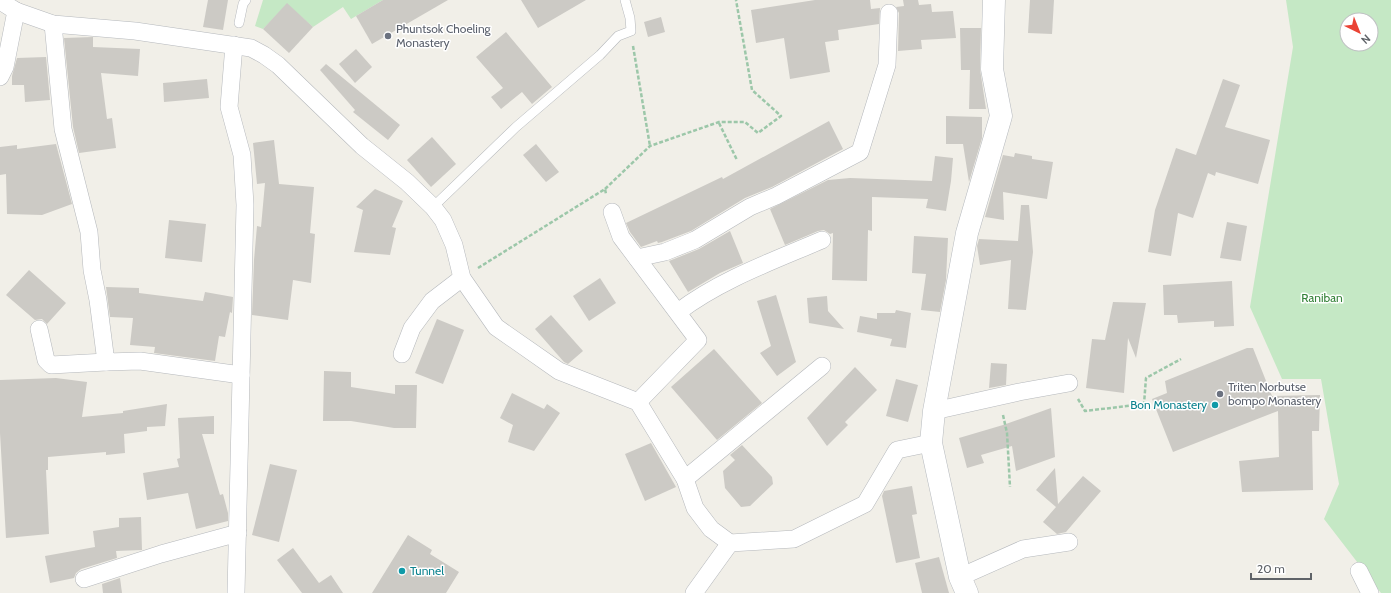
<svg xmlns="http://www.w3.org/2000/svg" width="1391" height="593" font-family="Cabin,sans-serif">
<rect width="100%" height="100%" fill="#f1efe8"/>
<!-- green -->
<g fill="#c5e8c5" fill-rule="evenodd">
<path d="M263 0H383L351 19 343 7 313 27 287 4 263 29 255 26Z"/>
<path d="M1286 0H1391V593H1381L1324 519 1339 484 1321 379H1282L1250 307 1293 47ZM1347 20H1371V44H1347Z"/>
</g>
<!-- building -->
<g fill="#cccac5">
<path d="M208 0H228L223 30 203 27Z"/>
<path d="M383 0H448L372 44 356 16Z"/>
<path d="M521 0H586L538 28Z"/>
<path d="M815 0H870L871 9 880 8 879 24 838 30 839 40 825 42 830 72 790 79 784 38 756 43 751 10Z"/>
<path d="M903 0H918L919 5 931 4 932 12 953 11 956 38 921 40 922 49 898 51 899 13 896 7 904 6Z"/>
<path d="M1030 0H1054L1052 34 1028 33Z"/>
<path d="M287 3 313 27 289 53 263 29Z"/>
<path d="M661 17 665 32 648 37 644 22Z"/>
<path d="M960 28H981L980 69 986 109H969L970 70H961Z"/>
<path d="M506 32 552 87 532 104 522 92 501 109 491 97 503 88 476 57Z"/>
<path d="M93 37V47L140 49 138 76 101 73 107 119 112 118 116 148 79 153 73 127 64 38Z"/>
<path d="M356 49 372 67 355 83 339 64Z"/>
<path d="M46 57 50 100 25 102 24 85H12V76L17 58Z"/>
<path d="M326 64 400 125 388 140 353 112 355 110 320 70Z"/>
<path d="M207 79 209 98 164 102 163 83Z"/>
<path d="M1223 79 1240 85 1225 127 1270 140 1258 184 1216 172 1215 176 1208 173 1193 218 1178 213 1171 256 1148 252 1155 210 1176 148 1196 155Z"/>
<path d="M946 116 982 117V138L969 182 963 144H946Z"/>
<path d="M829 121 843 149 772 187 745 198 691 231 662 242 658 243 657 241 641 247 630 232 626 223 722 177 723 179Z"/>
<path d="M432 137 456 164 431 187 407 160Z"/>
<path d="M274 140 279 184 314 187 310 233 315 234 311 283 293 280 288 320 252 315 254 260 257 226 261 227 265 183 257 184 253 143Z"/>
<path d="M56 144 72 204 42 215 7 214 6 174 0 175V147L17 145V149Z"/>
<path d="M536 144 559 172 546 182 523 155Z"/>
<path d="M1015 153 1032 156V159L1053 162 1047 199 1003 192 1004 220 985 217 1003 155 1014 157Z"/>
<path d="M935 156 953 158 951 181 946 211 926 208 928 199 872 197V231L868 230 867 281 832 280 833 233 830 234 824 230 818 231 785 245 770 209 828 180 850 178 932 181Z"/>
<path d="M375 189 403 201 392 227 396 228 390 255 354 252 363 210 356 207Z"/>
<path d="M1021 205H1029L1033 252 1026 310 1008 309 1011 260 980 265 977 246 979 239 1018 241Z"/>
<path d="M169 220 206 224 202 262 165 258Z"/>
<path d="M1227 222 1247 226 1241 261 1220 258Z"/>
<path d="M730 231 743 263 720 273 688 292 669 261 699 249Z"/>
<path d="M914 236 948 238 946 280 940 312 921 310 926 274 912 273Z"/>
<path d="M29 270 66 303 47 324 42 319 35 320 6 295Z"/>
<path d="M600 278 616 303 589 321 573 296Z"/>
<path d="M1232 281 1234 326 1214 327V321L1178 323 1177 315H1164L1163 285Z"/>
<path d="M106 287 139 288V293L203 301 205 292 233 297 232 313 230 312 225 337 219 336 215 361 154 353 155 347 130 345 133 318 110 317Z"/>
<path d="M776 295 796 362 777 376 760 353 771 346 757 301Z"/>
<path d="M827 296 828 311 844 329 809 323 807 298Z"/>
<path d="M1113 302 1146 303 1136 358 1128 338 1124 393 1086 388 1092 339 1105 340Z"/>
<path d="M896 310 911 313 906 348 890 346 892 339 857 332 860 316 877 319V313H895Z"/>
<path d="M551 315 583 351 568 364 564 362 535 329Z"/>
<path d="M437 319 464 330 443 384 415 373Z"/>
<path d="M1247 348H1253L1272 396 1320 395 1319 431H1312L1313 490 1242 492 1239 461 1279 457 1278 411 1173 452 1152 399 1167 393 1165 381Z"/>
<path d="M714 349 762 403 717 440 671 387Z"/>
<path d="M991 363 1007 364 1006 385 989 388Z"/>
<path d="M855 367 877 390 845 422 848 425 827 446 807 418Z"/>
<path d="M324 371 351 372V387L395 394V385H417L416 428H394L351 421H323Z"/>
<path d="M56 378 87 382 82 417 123 413V411L167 404 165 426 147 427V431L124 434 125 453 106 455V452L48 457V470H46L49 534 6 538 0 433V380Z"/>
<path d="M896 379 918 385 908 422 886 416Z"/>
<path d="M512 393 544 409 547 404 560 413 534 451 508 442 513 425 500 418Z"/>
<path d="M1051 408 1055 457 1016 471 1012 446 981 455 984 463 967 468 959 438 1003 425Z"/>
<path d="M214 416V434H202L220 495 223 494 228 513V521L196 529 188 493 147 500 143 473 179 467 177 459 180 458 178 418Z"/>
<path d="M651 443 676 487 645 501 625 454Z"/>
<path d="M742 445 772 477 773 484 750 506 741 507 725 488 723 471 735 460 730 455Z"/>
<path d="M270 464 297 470 279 542 252 535Z"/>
<path d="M1055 468 1058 504 1083 476 1101 491 1066 532 1057 534 1043 522 1056 507 1036 490Z"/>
<path d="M912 486 917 514 912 515 920 558 896 563 882 496 884 491Z"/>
<path d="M141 517 142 550 116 551 117 558 81 569 76 573 74 578 50 583 45 556 95 547 93 531 119 527V518Z"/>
<path d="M408 535 432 550 430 554 459 572 446 593H372Z"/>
<path d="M293 548 319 583 331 575 343 593H302L277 560Z"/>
<path d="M939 557 949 593H922L915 563Z"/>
<path d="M120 578 122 593H103L102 584Z"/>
</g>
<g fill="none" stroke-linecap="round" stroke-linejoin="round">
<!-- lane casing -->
<g stroke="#b5b8bc" stroke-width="10">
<g id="lane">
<path d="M239 23 243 4 246 0"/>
<path d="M433 207 516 127 600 55 618 36 631 31 630 18 625 0"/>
</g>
</g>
<!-- street casing -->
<g stroke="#b5b8bc" stroke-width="18">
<g id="street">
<path d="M0 1 16 11 5 67 0 77"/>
<path d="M16 11 53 24 135 31 251 48 264 55 278 65 362 146 407 182 433 207 443 220 454 245 462 278 496 327 559 371 638 402 685 479 695 508 711 529 730 543 794 539 865 504 897 450 931 443"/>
<path d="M53 24 63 129 89 232 92 270 98 300 106 362 140 361 241 375"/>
<path d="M234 45 229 107 242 155 245 205 236 593"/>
<path d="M612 212 621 237 698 340 638 402"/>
<path d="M637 258 665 252 695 240 750 207 776 196 860 152 887 65 889 13"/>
<path d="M678 312C720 280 773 261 822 240"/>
<path d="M39 329 46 360 51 365 106 362"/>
<path d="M402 354 412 328 432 301 462 278"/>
<path d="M934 411 1019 392 1069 383"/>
<path d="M685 479 822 366"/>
<path d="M1359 571 1370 593"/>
<path d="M960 577 1023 549 1069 542"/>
<path d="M84 579 161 554 238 533"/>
<path d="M694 593 730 543"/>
</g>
</g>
<!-- secondary casing -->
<g stroke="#b6babf" stroke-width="23">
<path id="secondary" d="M967 593 960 577 931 443 934 411 967 233 1001 116 992 69 994 0"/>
</g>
<!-- path -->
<g stroke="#9cc7a9" stroke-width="2.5" stroke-dasharray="4 2" stroke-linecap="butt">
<path d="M633 46 650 146"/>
<path d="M719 123 737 160"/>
<path d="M605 189 650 146 719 122H745L758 133 781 116 752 90 736 0"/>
<path d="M478 268 605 189 606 194"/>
<path d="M1078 399 1085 411 1144 404 1146 378 1181 359"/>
<path d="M1003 415 1007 433 1010 487"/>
</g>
<!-- lane -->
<use href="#lane" stroke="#fff" stroke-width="9"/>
<!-- street -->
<use href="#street" stroke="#fff" stroke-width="17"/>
<!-- secondary -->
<use href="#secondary" stroke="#fff" stroke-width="22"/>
</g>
<!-- markers -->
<g fill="#6b7280" stroke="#fff" stroke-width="1.5">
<circle cx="388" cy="36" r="4"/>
<circle cx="1220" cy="394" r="4"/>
</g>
<g fill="#0f9aa8" stroke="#fff" stroke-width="1.5">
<circle cx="1215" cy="405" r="4"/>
<circle cx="402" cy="571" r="4"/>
</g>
<g text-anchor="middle" stroke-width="3" stroke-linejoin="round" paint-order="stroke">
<!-- worship labels -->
<g font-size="12" fill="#5b616d" stroke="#fff" text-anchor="start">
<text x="396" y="33">Phuntsok Choeling<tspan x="396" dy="14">Monastery</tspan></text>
<text x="1228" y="391">Triten Norbutse<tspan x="1228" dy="14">bompo Monastery</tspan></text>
</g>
<!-- park labels -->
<g font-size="12" fill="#348238" stroke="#fff">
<text x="1322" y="302">Raniban</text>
</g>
<!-- culture labels -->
<g font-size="12" fill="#0d838f" stroke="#fff" text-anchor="end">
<text x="1207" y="409">Bon Monastery</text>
<text x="410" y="575" text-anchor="start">Tunnel</text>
</g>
</g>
<!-- north arrow -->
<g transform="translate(1359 32) rotate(137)"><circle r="19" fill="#ffffff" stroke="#bfc1c3"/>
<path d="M0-3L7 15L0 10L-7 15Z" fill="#ea4335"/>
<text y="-6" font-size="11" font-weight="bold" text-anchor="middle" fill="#5f6368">N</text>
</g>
<!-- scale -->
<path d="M1251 573v6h60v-6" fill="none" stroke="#5f6368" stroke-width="2"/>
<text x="1257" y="573" font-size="12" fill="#5f6368" stroke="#ffffff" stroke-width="3" paint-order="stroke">20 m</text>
</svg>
